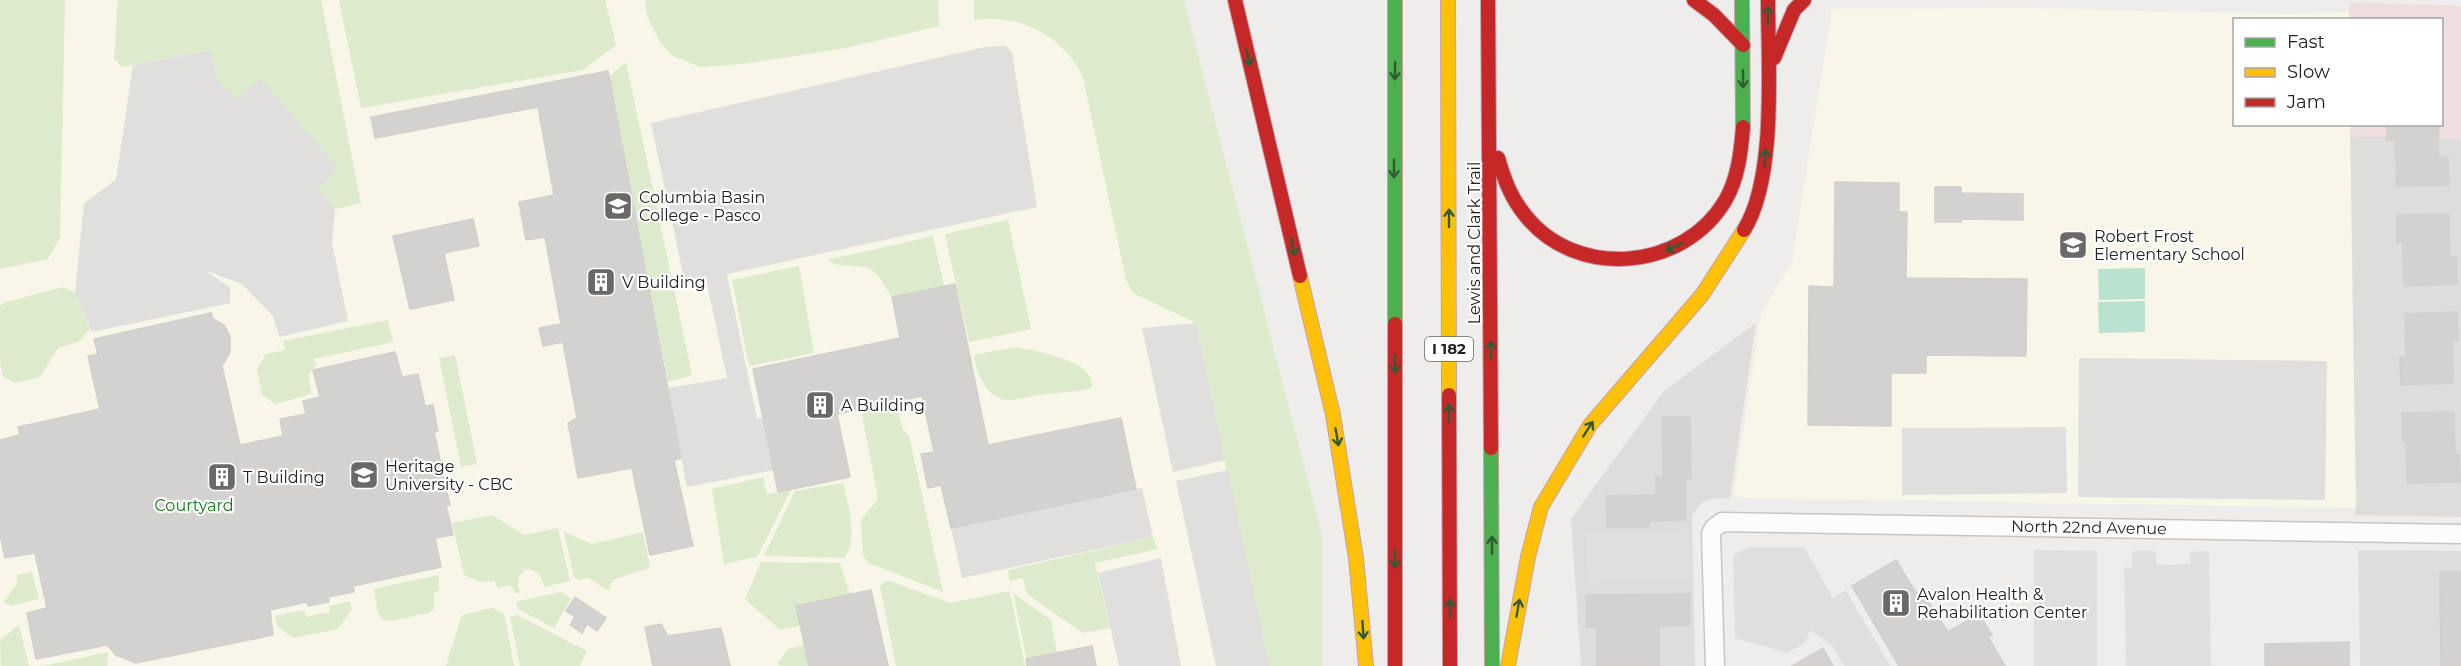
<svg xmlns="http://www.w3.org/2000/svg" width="2461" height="666" font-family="Montserrat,sans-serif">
<rect width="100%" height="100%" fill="#efedeb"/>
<!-- residential -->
<g fill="#dfdddc">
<path d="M2350 136 2461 139V517L2355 515Z"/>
<path d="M1756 323 1730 498 1711 499 1701 503 1692 516 1695 666H1581L1571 519 1664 391Z"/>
<path d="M2358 550 2461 551V666H2360Z"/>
</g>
<!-- commercial -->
<path fill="#ecdfde" d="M2349 2 2461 6V139L2350 136V125L2442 124V20L2349 19Z"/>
<!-- education -->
<g fill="#f7f6e8">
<path d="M0 0H1184L1322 535V666H0Z"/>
<path d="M2023 8 2292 14 2349 12V19L2234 20V124L2350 125 2356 508 1740 498 1734 492 1761 314 1792 262 1832 9Z"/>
</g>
<!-- grass -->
<g fill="#ddeacc">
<path d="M0 0H65L60 237 48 259 0 269Z"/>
<path d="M118 0H321L361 203 335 209 318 189 337 167 260 80 237 100 217 80 211 50 122 67 114 59Z"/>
<path d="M339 0H605L616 45 583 70 361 108Z"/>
<path d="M645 0H938L939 26 846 48 743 64 700 67 673 56 661 44 647 16Z"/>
<path d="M974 0H1184L1322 535V666H1268L1196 323 1133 293 1126 280 1083 77C1064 36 1019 13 974 20Z"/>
<path d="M626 62 692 375 668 382 609 77Z"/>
<path d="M1008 220 1031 329 969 342 945 234Z"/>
<path d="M933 236 944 286 892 297C885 288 881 276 871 270 858 262 839 270 828 260Z"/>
<path d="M799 266 814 353 749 366 732 280Z"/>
<path d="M63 287 75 292 90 329 78 342 58 348 40 377 15 383 3 376 0 361V306L3 303Z"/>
<path d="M388 320 393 342 314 359V362H318L309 374 311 394 276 404 262 395 257 369 266 354 285 350 283 341Z"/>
<path d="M1016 347C1035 351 1099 361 1091 388 1077 393 1060 392 1045 394 1034 395 1023 399 1012 400 988 402 976 374 974 355Z"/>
<path d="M455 355 477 464 461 467 439 358Z"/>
<path d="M896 402 903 430 909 435 943 592 869 563 863 556 861 520 877 500V493L861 409Z"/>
<path d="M763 477 767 494 791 490 757 557 724 564 712 489Z"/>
<path d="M843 483C848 505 859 539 844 558L764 556 795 491Z"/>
<path d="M492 515 524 535 558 528 570 581 544 587C543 576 537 570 525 569 517 577 517 582 520 593H515L511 585 498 588 494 581 480 582 464 575 452 523Z"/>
<path d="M564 532 592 544 643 532 650 568 612 580 609 591 589 578 578 580 574 577Z"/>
<path d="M1153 537 1158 549 1095 563 1110 628 1083 633 1027 594 1023 578 1010 581 1008 570Z"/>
<path d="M761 562 840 563 850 594 796 606 800 626 780 630 745 599Z"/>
<path d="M32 572 39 599 10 606 4 602 17 583V575Z"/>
<path d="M438 575 439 591 434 593V609L429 613 390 621 384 620 378 613 374 589Z"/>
<path d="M890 581 950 603 1010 591 1025 666H896L880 587 884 582Z"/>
<path d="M560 592 571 598 554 628 518 609 516 602Z"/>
<path d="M1013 593 1051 620 1057 653 1044 656 1028 666Z"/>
<path d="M350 601 352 609 338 629 293 638 277 626 275 616 304 610 306 617 330 612 329 606Z"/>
<path d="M491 608 504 613 514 666H446L462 615Z"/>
<path d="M517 615 587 651 580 666H520L510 617Z"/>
<path d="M19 625 29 666H1L0 640Z"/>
<path d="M805 645 809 666H779L778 663 788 649Z"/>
<path d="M108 652 107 666H43Z"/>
</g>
<!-- pitch -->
<g fill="#b9e3d0">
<path d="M2145 268V299L2099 300 2098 269Z"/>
<path d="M2145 301V332L2099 333 2098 302Z"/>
</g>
<!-- parking -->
<g fill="#e0dfde">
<path d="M1006 46 1012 52 1037 207 727 274 757 419 763 418 774 470 687 487 668 388 727 378 706 279 685 283 651 123 985 47Z"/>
<path d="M211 50 217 80 237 99 260 79 337 167 318 189 335 209 332 243 348 321 279 337 273 316 242 284 204 270 230 287V303L92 332 75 292 84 203 116 180 133 65Z"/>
<path d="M1196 323 1225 460 1173 472 1142 328Z"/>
<path d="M2079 358 2327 361 2325 500 2078 497Z"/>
<path d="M2066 427 2067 493 1902 495V428Z"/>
<path d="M1228 470 1269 666H1216L1176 481Z"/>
<path d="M1142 488 1153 537 962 578 951 528Z"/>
<path d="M1689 529 1691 580 1587 583 1586 532Z"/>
<path d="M1748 547H1804L1833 598 1846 590 1890 666H1844L1832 645 1810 630 1805 643 1787 653 1735 638 1733 555Z"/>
<path d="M2034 550 2097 551V666H2034Z"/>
<path d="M2132 551H2156L2157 565 2190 564V552L2209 551 2211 665 2216 666H2126L2124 567H2132Z"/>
<path d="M1161 558 1181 666H1119L1098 573Z"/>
</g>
<!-- building -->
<g fill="#d4d2d0" stroke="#d2cfcc" stroke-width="1.5">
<path d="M608 71 681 458 674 460 693 546 650 555 632 468 578 478 568 423 577 418 563 342 543 346 539 328 561 324 545 237 526 240 519 202 554 195 538 107 375 138 371 117Z"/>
<path d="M2387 124H2439L2438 158 2448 157 2449 185 2397 186 2395 140H2387Z"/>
<path d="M1835 182 1899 183V212H1907L1906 278 2027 279 2026 356 1926 355V373H1891V426L1808 425 1809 286 1834 287Z"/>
<path d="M1935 187H1961V193L2023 194V220L1961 219V222H1935Z"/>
<path d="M2449 214 2450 257H2456L2457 284 2404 286 2403 242 2397 243V215Z"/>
<path d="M473 219 479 246 444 253 454 300 410 309 393 236Z"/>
<path d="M955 284 988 445 1121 418 1136 489 951 528 941 485 928 488 921 454 934 452 922 396 837 414 850 477 778 492 753 369 900 338 892 297Z"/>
<path d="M2457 312 2458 340H2452L2453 383 2401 385 2400 357H2406L2405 314Z"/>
<path d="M211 313 213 319 224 325 230 336V352L222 366 240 445 283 436 280 419 306 414 303 401 320 397 313 370 395 352 402 377 418 374 425 406 433 405 438 431 434 432 450 505H446L453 535 435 538 441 567 353 586 354 592 328 597 329 602 308 606 307 602 270 610 273 635 136 663 116 655 107 645 36 659 27 613 47 608 35 553 5 558 0 535V440L20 435 18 427 100 409 88 356 98 354 94 339Z"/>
<path d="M2454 412 2455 455H2459L2460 482 2407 483 2406 441H2402V413Z"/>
<path d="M1662 417H1690L1691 478H1686V520L1649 521V527H1607L1606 496 1656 495V478H1663Z"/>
<path d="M1896 560 1916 593 1921 590 1948 632 1979 614 1992 635 1988 637 2005 666H1899L1852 586Z"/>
<path d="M2440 572H2461V666H2441Z"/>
<path d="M871 590 888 666H809L796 606Z"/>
<path d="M1690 594V625L1659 626V666H1597V627H1586V595Z"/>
<path d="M575 597 606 618 597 631 587 624 582 633 570 625 575 617 566 611Z"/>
<path d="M661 624 668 636 721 628 730 666H653L645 627Z"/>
<path d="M2349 642V666H2265V644Z"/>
<path d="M1092 646 1096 666H1027L1026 659Z"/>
<path d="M1823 648 1833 666H1792Z"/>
</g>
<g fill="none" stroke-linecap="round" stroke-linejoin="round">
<!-- street casing -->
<g stroke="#c7c6c5" stroke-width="21">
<path id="street" d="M1715 666 1711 534 1714 528 1722 522 2461 534"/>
</g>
<!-- fast casing -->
<g stroke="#c3a3ae" stroke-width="16">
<g id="fast">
<path d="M1395 0V324"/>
<path d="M1742 0 1743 127"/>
<path d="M1491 448 1492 666"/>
</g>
</g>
<!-- slow casing -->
<g stroke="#c3a3ae" stroke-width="16">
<g id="slow">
<path d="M1448 0 1449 395"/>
<path d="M1300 276 1333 415 1356 558 1366 666"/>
<path d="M1508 666 1528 557 1541 507 1590 425 1702 295 1744 230"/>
</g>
</g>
<!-- jam casing -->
<g stroke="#c3a3ae" stroke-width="16">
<g id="jam">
<path d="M1235 0 1300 276"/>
<path d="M1488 0 1491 448"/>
<path d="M1694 0 1714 15 1743 45"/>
<path d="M1774 58 1794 10 1804 0"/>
<path d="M1498 158C1504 179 1511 198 1525 215 1576 280 1683 271 1725 201 1738 179 1741 152 1743 127"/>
<path d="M1744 230C1777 177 1768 63 1768 0"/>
<path d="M1395 324V666"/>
<path d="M1449 395 1450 666"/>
</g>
</g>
<!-- street -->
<use href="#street" stroke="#fdfcfc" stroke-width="18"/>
<!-- fast -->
<use href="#fast" stroke="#4caf50" stroke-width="14"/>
<!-- slow -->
<use href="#slow" stroke="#ffc107" stroke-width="14"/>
<!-- jam -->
<use href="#jam" stroke="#c62828" stroke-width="14"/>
</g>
<!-- one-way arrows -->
<defs><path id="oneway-shaft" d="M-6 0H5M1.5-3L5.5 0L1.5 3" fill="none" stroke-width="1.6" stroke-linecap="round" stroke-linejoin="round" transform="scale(1.5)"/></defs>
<g stroke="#335a34">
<use href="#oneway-shaft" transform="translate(1768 15) rotate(-89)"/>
<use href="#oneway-shaft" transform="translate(1248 57) rotate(77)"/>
<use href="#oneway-shaft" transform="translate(1395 71) rotate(91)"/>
<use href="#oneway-shaft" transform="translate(1743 79) rotate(90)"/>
<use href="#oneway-shaft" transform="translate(1765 158) rotate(-86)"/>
<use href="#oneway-shaft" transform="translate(1394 169) rotate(90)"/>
<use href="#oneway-shaft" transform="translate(1449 218) rotate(-90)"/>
<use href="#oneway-shaft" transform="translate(1293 247) rotate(77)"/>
<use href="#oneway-shaft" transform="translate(1674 247) rotate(154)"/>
<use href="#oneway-shaft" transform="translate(1491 350) rotate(-90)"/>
<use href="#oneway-shaft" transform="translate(1395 364) rotate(90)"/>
<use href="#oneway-shaft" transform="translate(1449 413) rotate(-90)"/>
<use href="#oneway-shaft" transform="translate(1588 429) rotate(-57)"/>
<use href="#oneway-shaft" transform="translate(1337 437) rotate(80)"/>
<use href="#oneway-shaft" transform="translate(1492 545) rotate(-90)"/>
<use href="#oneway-shaft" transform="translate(1395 559) rotate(90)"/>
<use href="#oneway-shaft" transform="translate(1450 608) rotate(-90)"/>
<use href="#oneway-shaft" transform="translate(1518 608) rotate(-80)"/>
<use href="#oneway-shaft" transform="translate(1363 630) rotate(86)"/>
</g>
<!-- icons -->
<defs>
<g id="university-square" transform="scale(1.5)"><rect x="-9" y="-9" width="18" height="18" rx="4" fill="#6a6968" stroke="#fff"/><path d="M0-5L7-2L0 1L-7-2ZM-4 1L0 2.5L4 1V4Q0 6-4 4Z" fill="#fff"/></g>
<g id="school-square" transform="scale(1.5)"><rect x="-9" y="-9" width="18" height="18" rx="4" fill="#6a6968" stroke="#fff"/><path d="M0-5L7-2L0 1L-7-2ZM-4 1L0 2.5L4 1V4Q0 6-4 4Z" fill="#fff"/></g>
<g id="building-square" transform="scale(1.5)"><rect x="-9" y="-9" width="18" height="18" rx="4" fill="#6a6968" stroke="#fff"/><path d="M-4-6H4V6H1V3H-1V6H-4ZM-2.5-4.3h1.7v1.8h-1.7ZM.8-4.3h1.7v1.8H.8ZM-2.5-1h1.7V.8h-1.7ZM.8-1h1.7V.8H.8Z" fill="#fff"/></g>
</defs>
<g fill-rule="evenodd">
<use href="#university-square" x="618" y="206"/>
<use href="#school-square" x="2073" y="245"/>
<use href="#building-square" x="601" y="282"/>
<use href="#building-square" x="820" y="405"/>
<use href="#university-square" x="364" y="475"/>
<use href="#building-square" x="222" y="477"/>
<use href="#building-square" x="1896" y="603"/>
</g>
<g text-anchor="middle" stroke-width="4.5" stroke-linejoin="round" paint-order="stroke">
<!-- shield labels -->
<rect fill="#fff" stroke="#646464" stroke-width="1.5" x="1425" y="337" width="48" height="24" rx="4.5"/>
<g font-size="15" font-weight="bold" fill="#222">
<text x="1449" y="354">I 182</text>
</g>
<!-- poi labels -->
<g font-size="16" fill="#222" stroke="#fff" text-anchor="start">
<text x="639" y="203">Columbia Basin<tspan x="639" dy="18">College - Pasco</tspan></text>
<text x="2094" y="242">Robert Frost<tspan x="2094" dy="18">Elementary School</tspan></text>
<text x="622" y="288">V Building</text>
<text x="841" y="411">A Building</text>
<text x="385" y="472">Heritage<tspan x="385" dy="18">University - CBC</tspan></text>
<text x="243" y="483">T Building</text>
<text x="1917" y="600">Avalon Health &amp;<tspan x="1917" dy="18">Rehabilitation Center</tspan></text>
</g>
<!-- street labels -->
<g font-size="16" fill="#222" stroke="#fff">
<text transform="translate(1474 243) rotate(-90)" y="6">Lewis and Clark Trail</text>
<text transform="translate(2089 527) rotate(1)" y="6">North 22nd Avenue</text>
</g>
<!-- park labels -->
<g font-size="16" fill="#127d16" stroke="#fff">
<text x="194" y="511">Courtyard</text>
</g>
</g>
<!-- legend -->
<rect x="2233" y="18" width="210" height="108" fill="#ffffff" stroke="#a7a7a7" stroke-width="1.5"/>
<rect x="2245" y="38" width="30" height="9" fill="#4caf50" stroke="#a7a7a7" stroke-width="1.5"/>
<text x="2287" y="48" font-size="18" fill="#222222">Fast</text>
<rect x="2245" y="68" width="30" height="9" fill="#ffc107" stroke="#a7a7a7" stroke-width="1.5"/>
<text x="2287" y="78" font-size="18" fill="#222222">Slow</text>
<rect x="2245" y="98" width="30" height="9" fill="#c62828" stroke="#a7a7a7" stroke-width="1.5"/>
<text x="2287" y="108" font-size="18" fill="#222222">Jam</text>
</svg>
